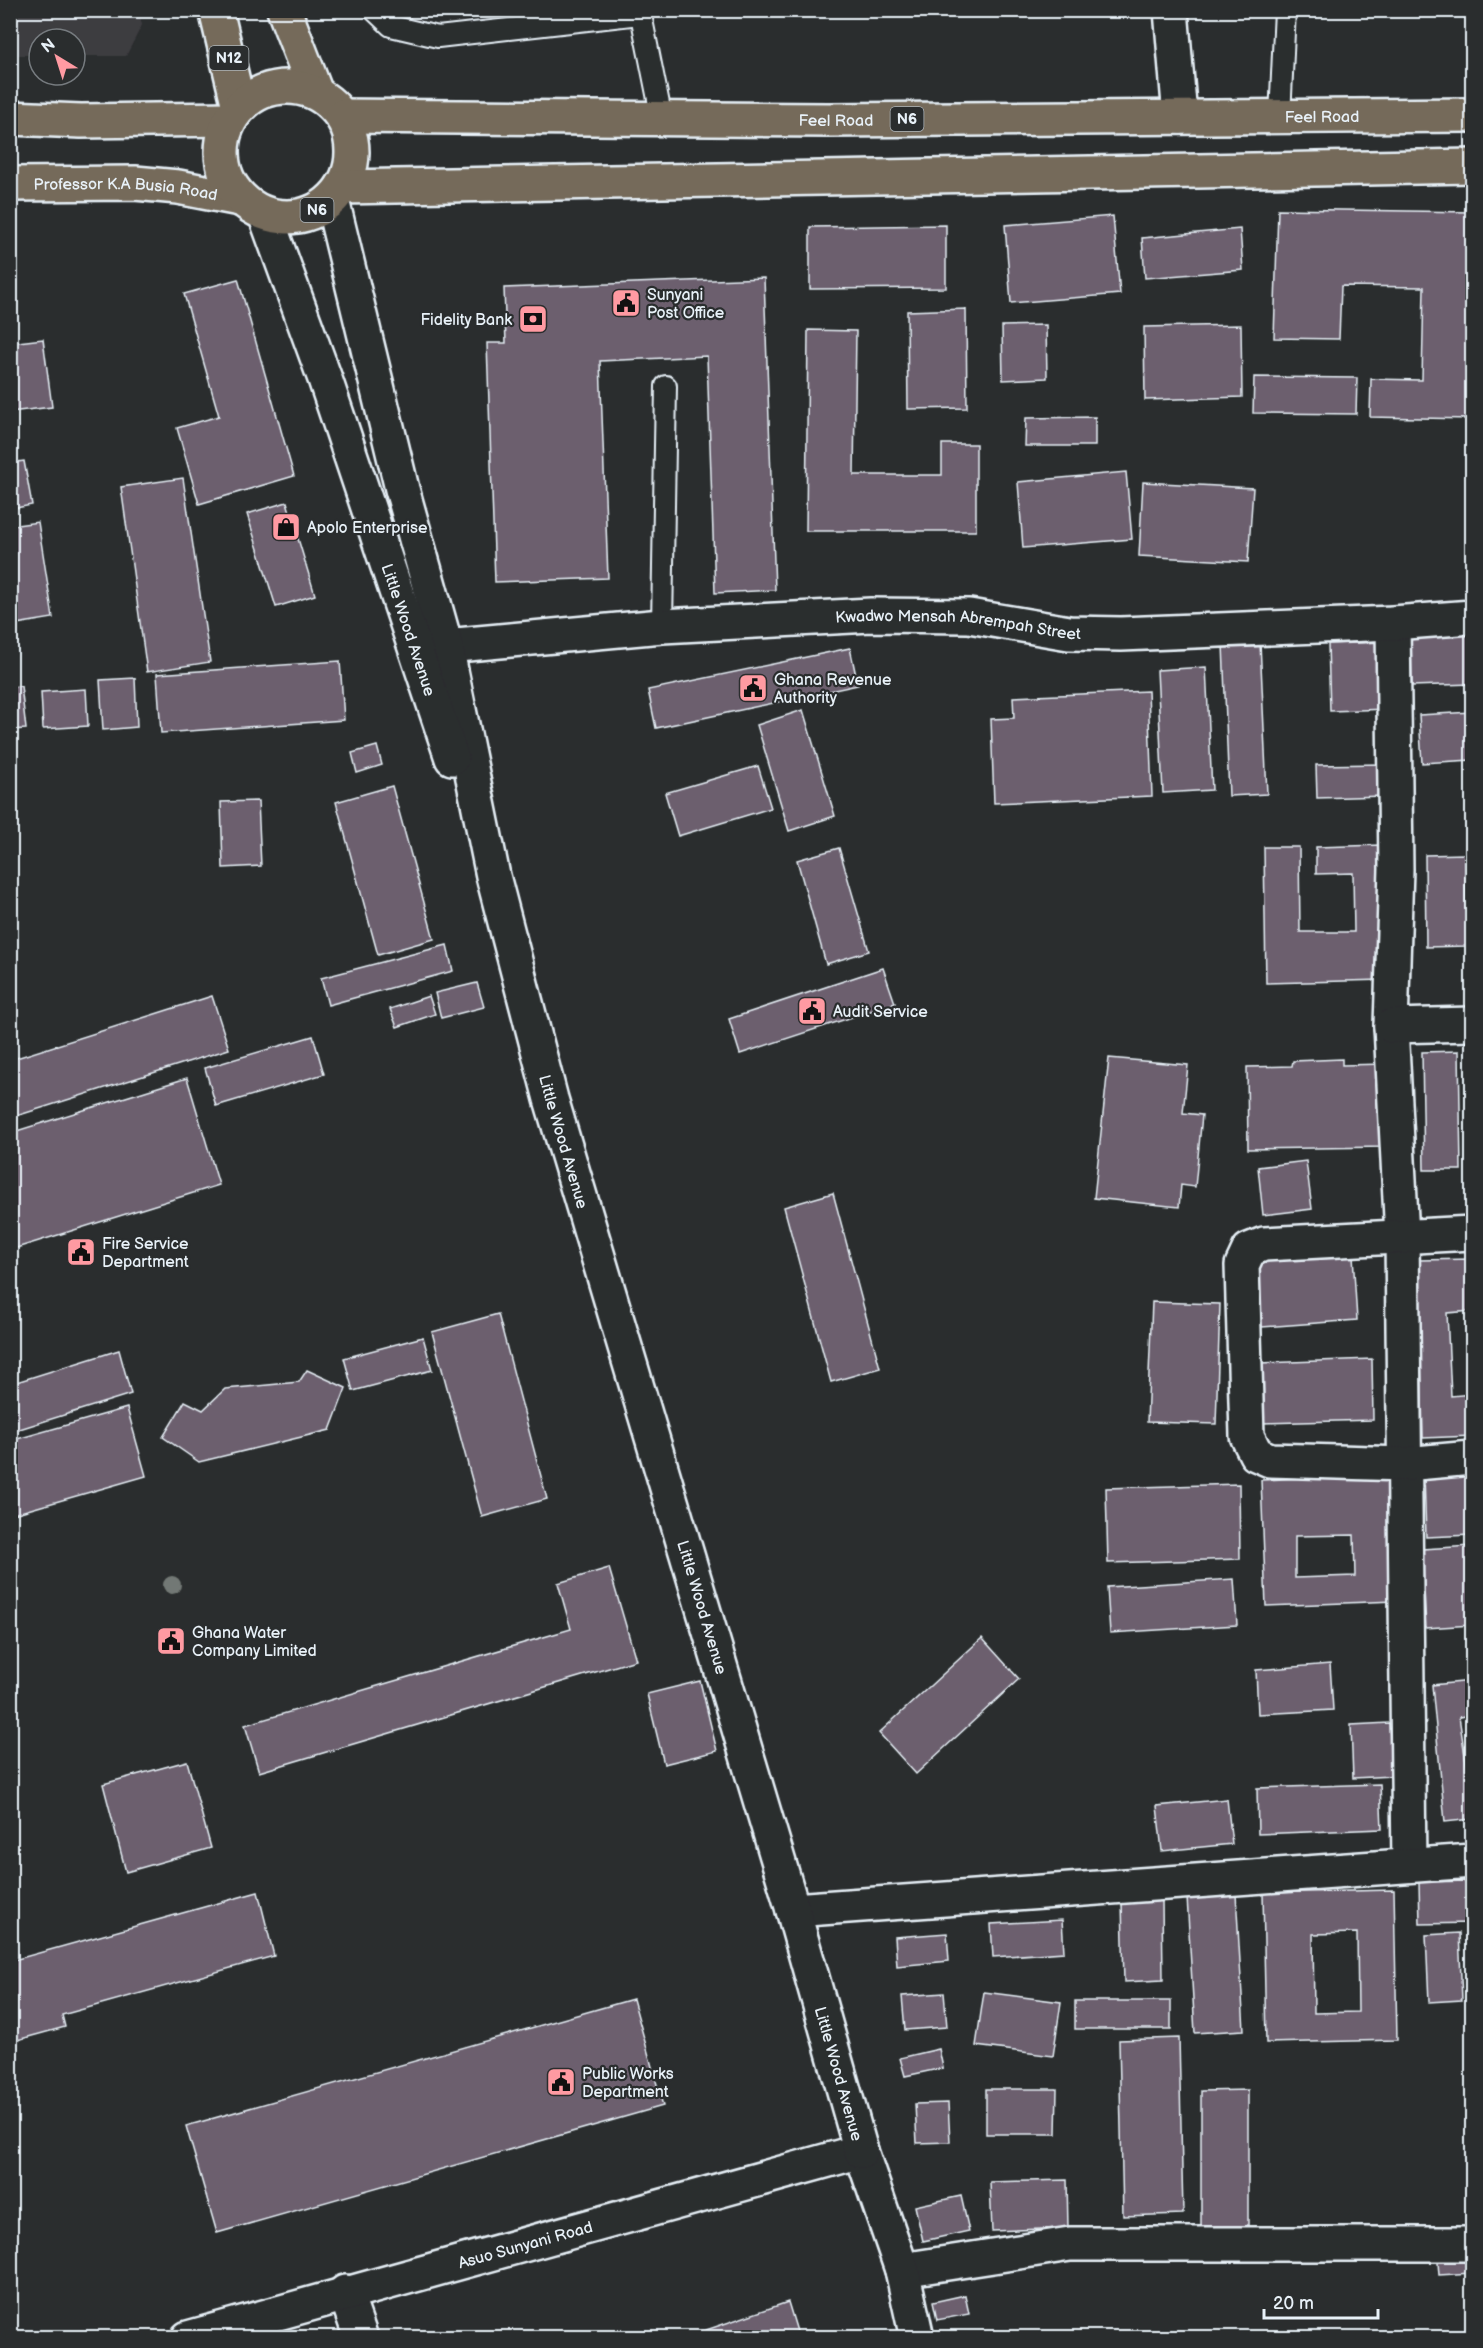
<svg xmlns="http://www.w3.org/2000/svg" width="1483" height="2348" font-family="'Balsamiq Sans',sans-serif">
<rect width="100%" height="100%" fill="#2a2d2e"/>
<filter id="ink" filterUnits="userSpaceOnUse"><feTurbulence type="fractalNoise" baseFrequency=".0167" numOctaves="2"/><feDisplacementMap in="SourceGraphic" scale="12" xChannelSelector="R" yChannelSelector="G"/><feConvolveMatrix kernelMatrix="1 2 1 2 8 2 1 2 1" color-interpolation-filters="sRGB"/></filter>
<g filter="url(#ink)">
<!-- built -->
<path fill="#3e3c41" d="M11 10 139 11 142 25 126 56H75V39H39V55H11Z"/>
<!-- building -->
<g fill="#6c5f6e" stroke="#e8f1f8" stroke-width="1.5" fill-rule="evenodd">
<path d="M1278 209 1472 212 1470 419 1370 417 1371 379 1422 380 1424 287 1341 286 1339 339 1274 338Z"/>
<path d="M1113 216 1120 294 1011 303 1005 225Z"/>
<path d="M946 225V288L810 289V227Z"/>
<path d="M1240 229 1243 270 1145 278 1142 238Z"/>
<path d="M764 278 775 590 715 593 707 356 600 361 608 578 495 582 487 343H506L504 288Z"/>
<path d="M238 279 294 476 199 504 177 428 219 416 184 294Z"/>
<path d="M966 309 967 408 908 409 907 311Z"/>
<path d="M1046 325 1047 378 1003 380 1002 326Z"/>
<path d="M1241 325 1242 397 1145 400 1144 327Z"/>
<path d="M808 330 856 331 854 475H942V444H976V531H806Z"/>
<path d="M43 339 52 407 10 412V343Z"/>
<path d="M1254 377 1357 378 1356 414 1253 413Z"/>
<path d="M1095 417V446H1025L1026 418Z"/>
<path d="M24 461 32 505 10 509V463Z"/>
<path d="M1126 472 1132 539 1023 548 1018 482Z"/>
<path d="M183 478 210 662 147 672 121 487Z"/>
<path d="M1143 482 1253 488 1248 562 1139 556Z"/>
<path d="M287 502 315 595 276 607 247 514Z"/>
<path d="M38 522 53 618 10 625V526Z"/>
<path d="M1472 634V684L1412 686 1411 636Z"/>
<path d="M1386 642 1388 709 1330 711 1328 644Z"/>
<path d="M1260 643 1267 794 1229 796 1223 644Z"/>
<path d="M850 648 858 685 656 728 648 690Z"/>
<path d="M340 661 344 720 161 733 157 674Z"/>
<path d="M1206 667 1212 790 1163 793 1157 670Z"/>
<path d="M135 678 137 727 103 730 100 680Z"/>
<path d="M21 686 26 729 10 730V687Z"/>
<path d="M86 689 88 726 43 729 41 692Z"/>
<path d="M1148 691 1152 796 994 803 991 719 1014 718 1013 697Z"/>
<path d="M803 710 835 816 789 831 757 725Z"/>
<path d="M1472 712V760L1422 763 1419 715Z"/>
<path d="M377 746 382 765 357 773 352 753Z"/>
<path d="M1383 764 1384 796 1317 798 1316 765Z"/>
<path d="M758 766 771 808 678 836 665 793Z"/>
<path d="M392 786 434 939 378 955 336 802Z"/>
<path d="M258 801 261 866 223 868 221 802Z"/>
<path d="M1382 845 1384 980 1266 983 1264 847H1299L1300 932H1354L1353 873 1316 874V847Z"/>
<path d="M839 848 869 951 826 964 797 860Z"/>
<path d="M1465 854 1467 946 1426 947 1425 855Z"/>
<path d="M447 945 453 971 328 1005 321 978Z"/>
<path d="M883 968 895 1003 740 1054 729 1019Z"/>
<path d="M477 983 484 1007 441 1018 435 993Z"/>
<path d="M212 996 229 1049 10 1118V1060Z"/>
<path d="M429 996 435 1014 397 1027 390 1009Z"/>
<path d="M313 1036 324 1074 216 1106 205 1068Z"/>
<path d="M1459 1051 1461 1170H1424L1422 1052Z"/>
<path d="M1109 1058 1188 1065 1183 1113 1202 1115 1195 1187 1181 1185 1179 1207 1094 1198Z"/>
<path d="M1342 1059V1065L1386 1064 1387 1147 1248 1149 1247 1067 1292 1066 1293 1061Z"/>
<path d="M187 1078 219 1185 10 1250V1133Z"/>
<path d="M1306 1161 1312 1209 1263 1215 1258 1167Z"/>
<path d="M833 1193 880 1368 831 1382 784 1207Z"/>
<path d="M1353 1255 1357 1320 1262 1327 1258 1261Z"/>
<path d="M1472 1259V1311L1447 1313 1451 1396 1472 1394V1436L1423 1438 1419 1260Z"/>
<path d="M1152 1302 1220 1304 1216 1424 1147 1422Z"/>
<path d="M498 1314 547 1499 482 1517 432 1332Z"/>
<path d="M423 1337 432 1370 353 1391 344 1358Z"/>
<path d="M119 1350 131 1394 10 1432V1384Z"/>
<path d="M1372 1359 1373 1420 1262 1423 1260 1363Z"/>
<path d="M307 1370 346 1388 330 1430 199 1462 163 1437 185 1401 203 1410 225 1389 299 1382Z"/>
<path d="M127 1408 146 1476 10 1515V1441Z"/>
<path d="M1472 1473V1535L1426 1537 1424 1474Z"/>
<path d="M1392 1474 1396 1601 1266 1606 1261 1480ZM1354 1535 1355 1576 1295 1578V1536Z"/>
<path d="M1239 1484 1240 1559 1108 1563 1106 1488Z"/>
<path d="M1472 1546V1625L1426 1628 1422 1549Z"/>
<path d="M609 1568 636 1660 259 1772 245 1725 571 1629 558 1583Z"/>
<path d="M1234 1579 1237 1625 1110 1633 1107 1587Z"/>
<path d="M982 1638 1019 1679 916 1774 879 1733Z"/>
<path d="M1330 1664 1333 1710 1258 1714 1256 1670Z"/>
<path d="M700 1681 717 1751 664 1764 647 1694Z"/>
<path d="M1472 1681V1715L1459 1717 1470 1787H1472V1819L1445 1822 1432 1685Z"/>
<path d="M1389 1723 1392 1776 1353 1778 1351 1725Z"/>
<path d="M187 1761 211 1848 126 1872 103 1784Z"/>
<path d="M1380 1784 1382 1829 1258 1834 1257 1788Z"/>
<path d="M1227 1799 1232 1844 1162 1851 1157 1806Z"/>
<path d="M1472 1881V1923L1420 1924 1419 1882Z"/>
<path d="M1394 1890 1397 2040 1266 2043 1263 1893ZM1357 1933 1358 2012 1314 2013 1313 1934Z"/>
<path d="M258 1892 274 1956 62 2015 65 2027 10 2042V1961Z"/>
<path d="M1236 1894 1244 2030 1195 2033 1187 1897Z"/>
<path d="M1162 1901 1163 1980 1124 1982 1122 1902Z"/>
<path d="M1062 1920 1064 1952 993 1957 991 1924Z"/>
<path d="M947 1933 949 1961 897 1966 895 1937Z"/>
<path d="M1459 1933 1462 2000 1429 2002 1426 1935Z"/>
<path d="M984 1992 1061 2002 1053 2056 976 2046Z"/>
<path d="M944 1993 947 2027 905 2030 902 1996Z"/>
<path d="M633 1999 663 2106 217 2233 186 2126Z"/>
<rect x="1075" y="2001" width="96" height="28"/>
<path d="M1179 2038 1183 2214 1123 2216 1119 2040Z"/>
<path d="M939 2049 943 2068 905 2076 900 2058Z"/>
<path d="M986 2089H1057L1056 2134H986Z"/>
<path d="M1248 2090V2230H1201V2091Z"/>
<path d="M948 2103 950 2142 917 2143 915 2104Z"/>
<path d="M1067 2180 1068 2228 992 2231 990 2182Z"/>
<path d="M961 2196 969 2231 923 2241 915 2206Z"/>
<path d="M1472 2248V2273L1439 2275 1437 2250Z"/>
<path d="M965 2295 969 2314 937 2320 933 2302Z"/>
<path d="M788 2302 799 2338H683Z"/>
<path d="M985 2333 986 2338H960Z"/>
</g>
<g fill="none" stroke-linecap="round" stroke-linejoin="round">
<!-- lane casing -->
<g stroke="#e8f1f8" stroke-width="24">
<g id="lane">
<path d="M374 10 391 26 438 37 640 14"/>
<path d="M640 10 662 119"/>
<path d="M1280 117 1285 10"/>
<path d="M662 626 666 386"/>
</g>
</g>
<!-- street casing -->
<g stroke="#e8f1f8" stroke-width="38">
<g id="street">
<path d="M1171 10 1180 117"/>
<path d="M1393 623 1396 869 1391 1026 1402 1237 1409 1865"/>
<path id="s1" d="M446 646 662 626 871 615 969 616 1069 633 1121 634 1393 623 1472 617"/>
<path d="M1391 1026 1472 1024"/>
<path d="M1472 1233 1264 1244 1249 1250 1242 1265 1247 1436 1256 1454 1270 1460 1405 1464 1472 1458"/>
<path d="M793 1910 1472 1861"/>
<path d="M902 2270 1070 2244H1472"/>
<path d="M345 2292 361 2338"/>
<path id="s2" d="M188 2338 861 2151 902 2270 917 2338"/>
</g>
</g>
<!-- secondary casing -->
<g stroke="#e8f1f8" stroke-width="38">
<g id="secondary">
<path id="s3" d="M332 200 402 489 446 646 493 876 551 1099 793 1910 861 2151"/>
<path id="s4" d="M265 214 325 379 452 758"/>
</g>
</g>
<!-- primary casing -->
<g stroke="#e8f1f8" stroke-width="38">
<g id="primary">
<path d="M10 118 81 121 230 119"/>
<path id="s5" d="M10 184 135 183 178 187 240 199"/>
</g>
</g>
<!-- highway casing -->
<g stroke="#e8f1f8" stroke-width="38">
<g id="highway">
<path d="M216 10 239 107"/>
<path d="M284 10 316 93"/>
<circle cx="287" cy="152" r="65"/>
<path id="s6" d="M342 116 829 120 1472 115"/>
<path d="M342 187 1472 166"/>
</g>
</g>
<!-- lane -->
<use href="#lane" stroke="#2a2d2e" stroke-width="20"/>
<!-- street -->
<use href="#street" stroke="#2a2d2e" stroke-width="33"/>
<!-- secondary -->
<use href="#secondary" stroke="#2a2d2e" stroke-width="33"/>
<!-- primary -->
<use href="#primary" stroke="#746a5a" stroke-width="33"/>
<!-- highway -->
<use href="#highway" stroke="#746a5a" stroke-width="33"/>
</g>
<!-- trees -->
<circle fill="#727874" cx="172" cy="1585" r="9"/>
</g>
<!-- icons -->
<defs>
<g id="civic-square" transform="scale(1.5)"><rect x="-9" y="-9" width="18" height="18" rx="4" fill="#ff9aa2" stroke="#2a2d2e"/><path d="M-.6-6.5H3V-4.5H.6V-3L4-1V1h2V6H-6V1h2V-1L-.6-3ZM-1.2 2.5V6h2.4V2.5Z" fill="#111"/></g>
<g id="bank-square" transform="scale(1.5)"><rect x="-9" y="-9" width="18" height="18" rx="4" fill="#ff9aa2" stroke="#2a2d2e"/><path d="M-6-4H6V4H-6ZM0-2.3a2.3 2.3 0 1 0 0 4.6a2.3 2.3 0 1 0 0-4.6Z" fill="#111"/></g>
<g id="shop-square" transform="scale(1.5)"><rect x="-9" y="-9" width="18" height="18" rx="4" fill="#ff9aa2" stroke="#2a2d2e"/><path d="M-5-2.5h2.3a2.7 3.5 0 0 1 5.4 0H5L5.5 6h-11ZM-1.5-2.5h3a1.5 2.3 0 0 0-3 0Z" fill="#111"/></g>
</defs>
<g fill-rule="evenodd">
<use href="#civic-square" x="626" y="303"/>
<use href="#bank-square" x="533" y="319"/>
<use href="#shop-square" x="286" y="527"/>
<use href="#civic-square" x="753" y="688"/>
<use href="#civic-square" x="812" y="1011"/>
<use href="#civic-square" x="81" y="1252"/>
<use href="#civic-square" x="171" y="1641"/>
<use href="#civic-square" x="561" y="2082"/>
</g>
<g text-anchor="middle" stroke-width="4.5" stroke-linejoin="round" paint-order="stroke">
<!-- shield labels -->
<g fill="#2a2d2e" stroke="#afb6bb" stroke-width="1.5">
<rect x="209.5" y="46" width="39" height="24" rx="4.5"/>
<rect x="890.5" y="107" width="33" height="24" rx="4.5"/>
<rect x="300.5" y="198" width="33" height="24" rx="4.5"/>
</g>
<g font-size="15" font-weight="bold" fill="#e8f1f8">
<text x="229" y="63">N12</text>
<text x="907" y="124">N6</text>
<text x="317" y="215">N6</text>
</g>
<!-- street labels -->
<g font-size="16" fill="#e8f1f8" stroke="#2a2d2e">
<text dy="6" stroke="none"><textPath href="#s6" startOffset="980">Feel Road</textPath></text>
<text dy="6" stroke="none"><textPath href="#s6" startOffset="494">Feel Road</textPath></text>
<text dy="6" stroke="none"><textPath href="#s5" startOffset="116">Professor K.A Busia Road</textPath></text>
<text dy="6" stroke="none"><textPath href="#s1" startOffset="514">Kwadwo Mensah Abrempah Street</textPath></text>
<text dy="6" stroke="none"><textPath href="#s4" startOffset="440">Little Wood Avenue</textPath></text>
<text dy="6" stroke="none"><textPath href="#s3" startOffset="970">Little Wood Avenue</textPath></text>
<text dy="6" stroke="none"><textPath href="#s3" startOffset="1456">Little Wood Avenue</textPath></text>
<text dy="6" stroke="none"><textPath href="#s3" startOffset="1942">Little Wood Avenue</textPath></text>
<text dy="6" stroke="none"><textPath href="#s2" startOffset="350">Asuo Sunyani Road</textPath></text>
</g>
<!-- poi labels -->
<g font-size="16" fill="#e8f1f8" stroke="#2a2d2e" text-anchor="start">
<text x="647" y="300">Sunyani<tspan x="647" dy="18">Post Office</tspan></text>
<text x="512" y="325" text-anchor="end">Fidelity Bank</text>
<text x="307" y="533">Apolo Enterprise</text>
<text x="774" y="685">Ghana Revenue<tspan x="774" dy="18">Authority</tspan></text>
<text x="833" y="1017">Audit Service</text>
<text x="102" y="1249">Fire Service<tspan x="102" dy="18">Department</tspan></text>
<text x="192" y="1638">Ghana Water<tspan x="192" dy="18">Company Limited</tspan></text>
<text x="582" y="2079">Public Works<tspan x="582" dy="18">Department</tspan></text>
</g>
</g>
<!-- margin -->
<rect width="1483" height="2348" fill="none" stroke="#2a2d2e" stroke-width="36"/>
<rect x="18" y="18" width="1447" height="2312" fill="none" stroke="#e8f1f8" stroke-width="2" filter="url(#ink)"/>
<!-- north arrow -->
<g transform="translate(57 57) rotate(322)"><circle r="28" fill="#2a2d2e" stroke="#767b7f" stroke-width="1.5"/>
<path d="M0-4.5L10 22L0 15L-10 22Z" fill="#ff9aa2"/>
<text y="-9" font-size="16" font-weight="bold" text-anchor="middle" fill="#e8f1f8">N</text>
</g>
<!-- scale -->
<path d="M1264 2309v9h114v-9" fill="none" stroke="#e8f1f8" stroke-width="3"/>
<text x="1273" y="2309" font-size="18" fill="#e8f1f8" stroke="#2a2d2e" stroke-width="4.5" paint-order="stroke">20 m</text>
</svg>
